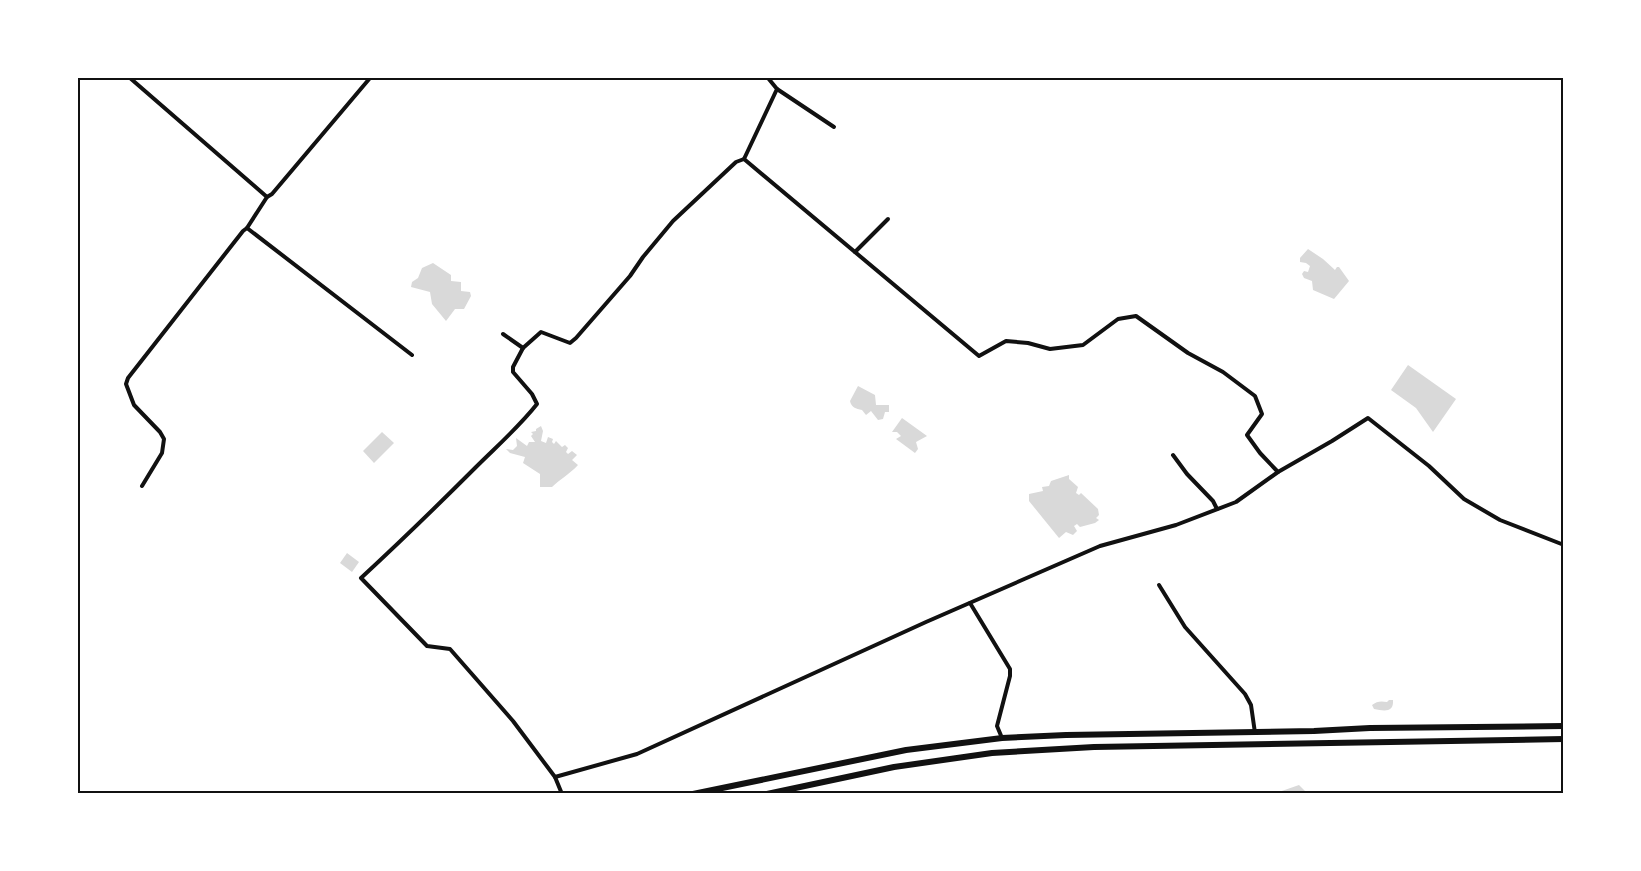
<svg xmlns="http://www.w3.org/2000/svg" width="1641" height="871" font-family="Barlow,sans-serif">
<rect width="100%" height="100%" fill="#fff"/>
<!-- water -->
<g fill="#d9d9d9">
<path d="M1308 249 1323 259 1335 270 1337 267H1339L1349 281 1334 299 1313 290 1312 281 1304 278 1302 274 1304 271 1308 272 1310 266 1306 263 1300 262V258Z"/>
<path d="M433 263 451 275V281L461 282V291L470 292 471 296 464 309H455L446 321 432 304 430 292 411 287 412 282 418 278 422 268Z"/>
<path d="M1408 365 1456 399 1433 432 1416 408 1391 390Z"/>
<path d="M858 386 875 395 876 405H889V412H885L883 419 878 420 871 411 866 415 862 410C856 409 851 407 850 401Z"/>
<path d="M902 418 927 436 916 442 918 449 915 453 896 439 901 436 897 432H892Z"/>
<path d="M541 426 543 431 541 441 546 443 548 437 553 439 552 442 554 444 556 441 562 447 565 445 568 448 566 452 568 454 572 451 577 455 572 460 578 465C570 474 560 479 552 487H540V474L523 463 525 457 510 453 506 449 513 450 517 446 516 438 527 446 529 442H535L531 436 533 434 531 432 536 431V429Z"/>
<path d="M382 432 394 443 374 463 363 451Z"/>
<path d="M1069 475V479L1078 487 1076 493 1079 495 1081 493 1098 509 1099 515 1096 518 1099 520 1095 523 1080 527 1077 524 1074 526 1077 531 1073 535 1066 532 1059 538 1029 501V494L1043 491 1042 487 1049 486 1051 481Z"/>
<path d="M347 553 359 562 352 572 340 563Z"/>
<path d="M1389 700H1393C1394 713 1384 711 1374 709L1372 705C1377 701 1381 701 1387 702Z"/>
<path d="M1299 785 1307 793H1276Z"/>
</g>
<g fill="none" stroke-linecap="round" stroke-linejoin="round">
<!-- minor -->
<g stroke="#111" stroke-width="4">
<path d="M130 78 267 197"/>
<path d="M768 78 777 89 744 159 979 356 1006 341 1028 343 1050 349 1083 345 1118 319 1136 316 1188 353 1223 372 1255 396 1262 414 1247 435 1260 453 1278 472"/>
<path d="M777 89 834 127"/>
<path d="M247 228 412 355"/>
<path d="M855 252 888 219"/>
<path d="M503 334 523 348"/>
<path d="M1173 455 1187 474 1213 501 1217 509"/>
<path d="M142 486 162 453 164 439 160 432 134 405 126 384 128 378 243 231 247 228 267 197 272 194 370 78"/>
<path d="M1159 585 1185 627 1245 694 1251 705 1255 733"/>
<path d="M970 603 1010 669V676L997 726 1002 738"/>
<path d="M555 777 637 754 926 622 1100 546 1176 525 1236 502 1278 472 1332 441 1368 418 1429 466 1464 499 1500 520 1564 545"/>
<path d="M562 794 555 777 513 721 450 649 427 646 361 578C400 542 438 505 475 468 496 447 519 427 537 404L532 394 513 372V367L523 348 541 332 570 343 576 338 630 276 643 257 673 221 736 162 744 159"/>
</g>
<!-- trunk -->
<g stroke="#111" stroke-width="6">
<path d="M693 794 906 750 1002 738 1066 735 1314 731 1370 728 1564 726"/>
<path d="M767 794 894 767 992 753 1094 747 1564 739"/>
</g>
</g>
<!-- border -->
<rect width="1641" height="871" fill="none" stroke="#ffffff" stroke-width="158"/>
<rect x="79" y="79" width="1483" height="713" fill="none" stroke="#111" stroke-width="2"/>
</svg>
